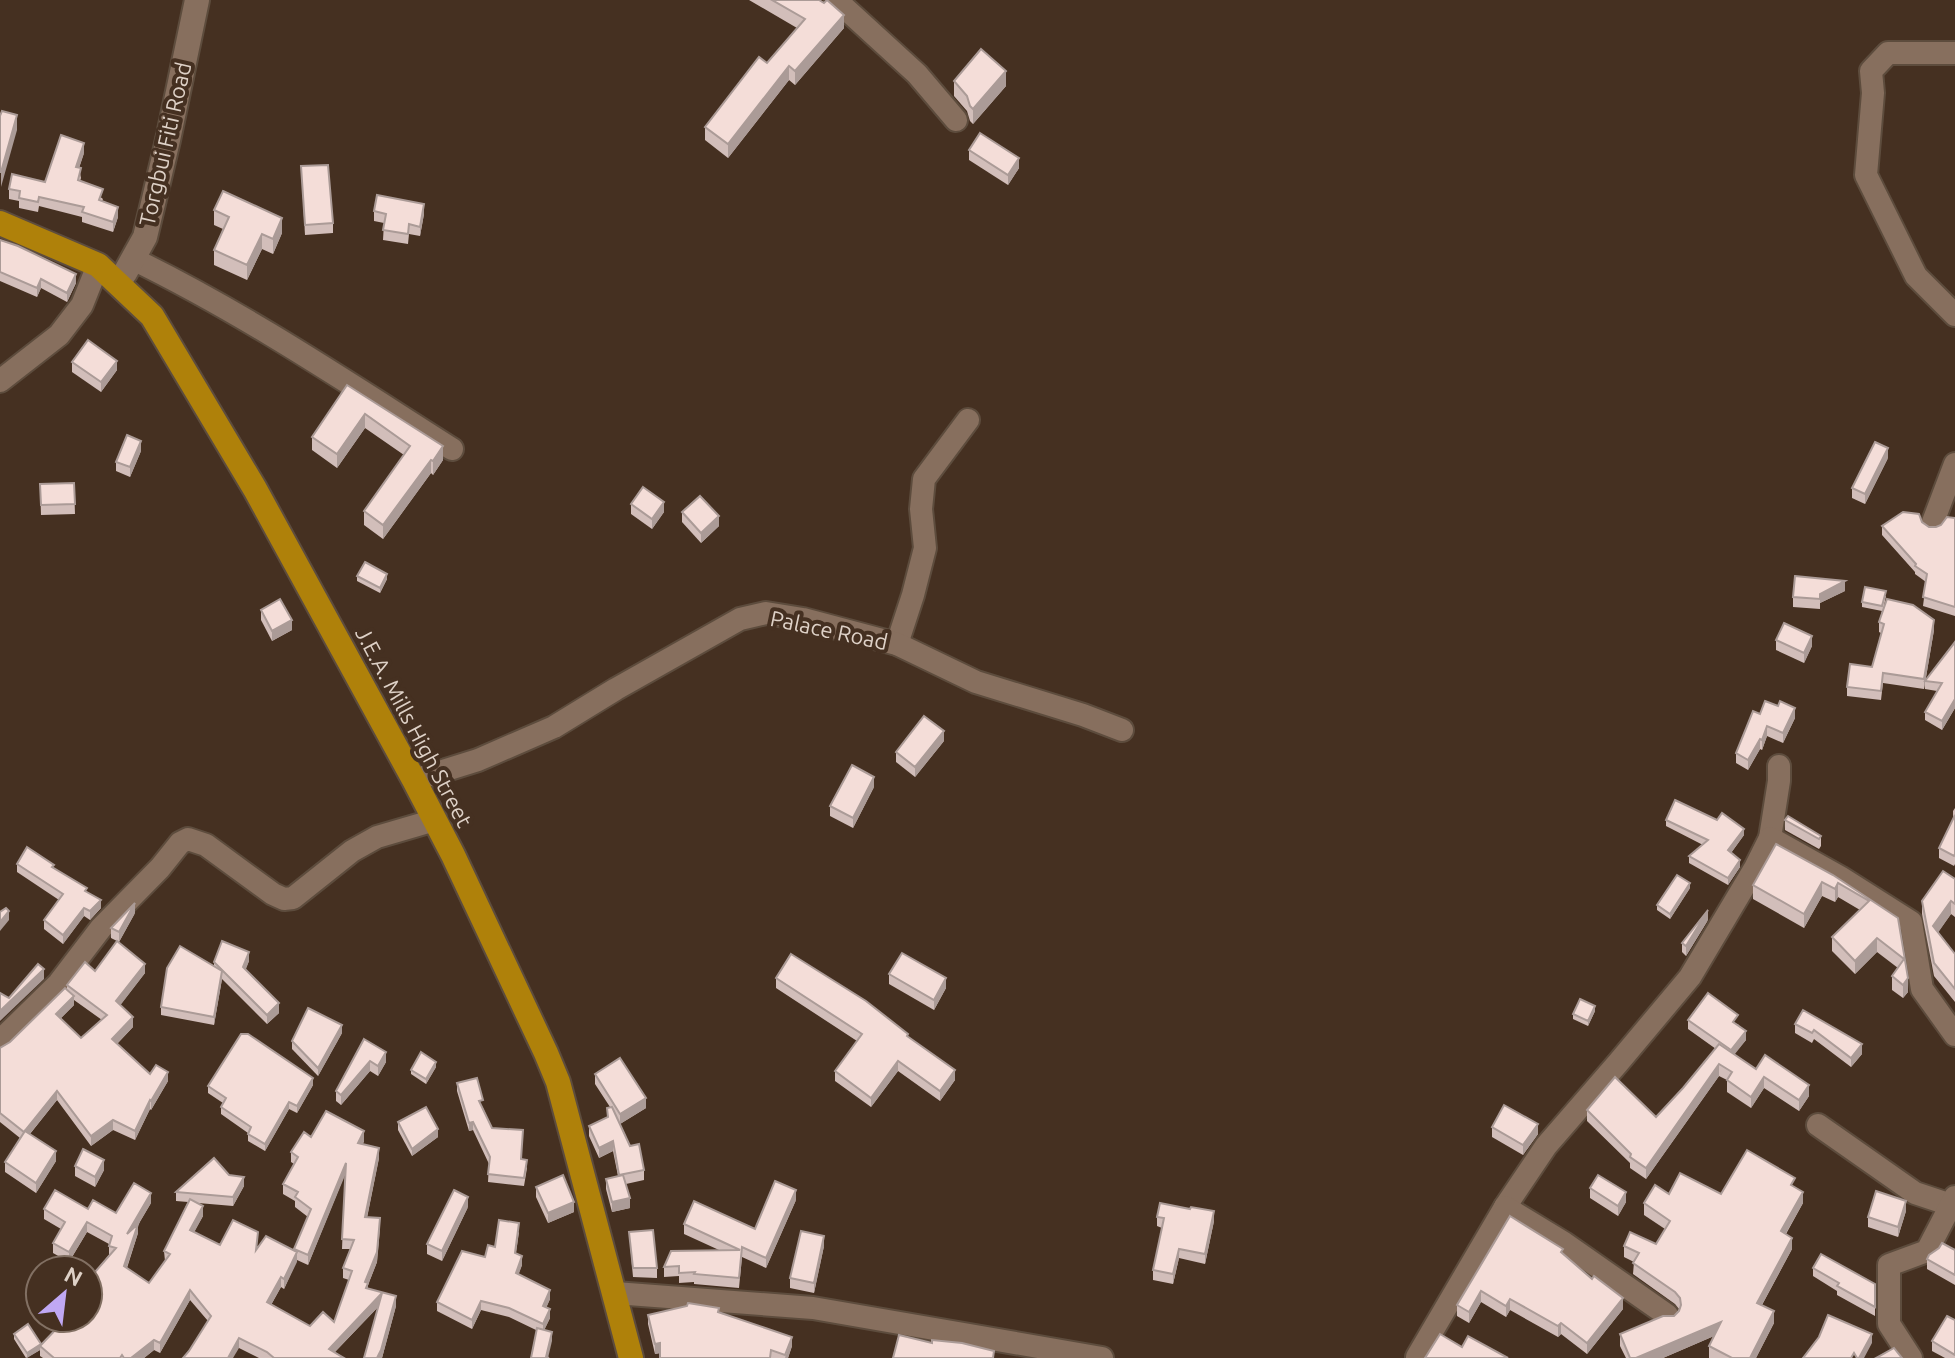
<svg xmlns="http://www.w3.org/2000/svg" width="1955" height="1358" font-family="Ubuntu,sans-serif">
<rect width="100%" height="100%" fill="#453021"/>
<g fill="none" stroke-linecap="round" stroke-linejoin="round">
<!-- street casing -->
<g stroke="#5d4c3d" stroke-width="26">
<g id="street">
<path d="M836 0 917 74 956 120"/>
<path d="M1955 53H1888L1871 71 1873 93 1866 175 1916 276 1955 315"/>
<path d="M133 259C244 313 348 383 452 449"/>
<path d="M0 381 59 335 82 305 98 265"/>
<path d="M1933 522 1955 464"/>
<path d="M897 644 913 595 925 548 921 509 924 479 968 420"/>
<path d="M414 780 478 760 554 727 616 689 740 619 766 613 803 619 897 644 976 682 1083 715 1122 730"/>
<path d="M1770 838 1779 781V766"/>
<path d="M0 1041 59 983 101 928 160 868 180 843 188 839 206 845 273 894 284 899 293 898 352 851 377 837 435 820"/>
<path d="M1818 1125 1915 1193 1951 1205"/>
<path d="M1505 1207 1546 1146 1618 1063 1690 977 1755 868 1770 838 1840 877 1911 922 1922 989 1955 1035"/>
<path d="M615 1293 813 1308 1102 1358"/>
<path d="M1417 1357 1505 1207 1564 1243 1667 1315"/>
<path d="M1911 1358 1889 1324V1265L1927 1251 1955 1197"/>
</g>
</g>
<!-- secondary casing -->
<g stroke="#5d4c3d" stroke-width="28">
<path id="secondary" d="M117 282 125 273 145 237 168 140 197 0"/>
</g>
<!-- highway casing -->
<g stroke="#5d4c3d" stroke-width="28">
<path id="highway" d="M0 223 98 265 152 316 255 489 414 780 453 855 546 1053 558 1082 631 1358"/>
</g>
<!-- street -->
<use href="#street" stroke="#876f5e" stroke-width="22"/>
<!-- secondary -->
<use href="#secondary" stroke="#876f5e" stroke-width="24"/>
<!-- highway -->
<use href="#highway" stroke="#af810a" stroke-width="24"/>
</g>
<!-- wall -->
<g fill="#d2beba" fill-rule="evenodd">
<path d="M749 0H819L844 28 795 85 789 80 728 158 705 140V127L767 63 797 28Z"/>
<path d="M954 81 1006 86 973 124 970 121 967 111 954 96Z"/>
<path d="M969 150 1019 168 1008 185 969 160Z"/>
<path d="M84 153 79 168 81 178 80 181 103 199 102 201 118 217 113 232 82 222V217L39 206 38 212 19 208V201L9 199V189L45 182Z"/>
<path d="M301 166 333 223V233L305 235Z"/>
<path d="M214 210 282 233 273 254 262 249 247 280 214 265V250L223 229 214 225Z"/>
<path d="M374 211 424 214 420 236 409 234 408 244 383 240 384 223 374 221Z"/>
<path d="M0 240 76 283 67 302 41 288 37 297 0 281Z"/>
<path d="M72 362 117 370 101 392 72 372Z"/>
<path d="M347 385 443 460 433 475 431 473 383 539 364 525V511L404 455 365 428 337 468 312 450V437Z"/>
<path d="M141 451 130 477 116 471V462Z"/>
<path d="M1888 458 1865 504 1852 498V488Z"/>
<path d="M74 483 75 514 41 515 40 484Z"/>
<path d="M631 504 664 512 652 529 631 514Z"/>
<path d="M682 512 719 526 701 543 682 522Z"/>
<path d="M1955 518V616L1923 606 1926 582 1915 574V572L1882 535V526L1922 522 1929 527H1936Z"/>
<path d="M357 576 387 579 380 593 357 581Z"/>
<path d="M1845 591 1820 603V609L1793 607V597Z"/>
<path d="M1886 596 1883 611 1934 630 1924 689 1883 683 1881 700 1847 696V687L1872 667 1881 633 1879 632V622L1882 611 1862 607V602Z"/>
<path d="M261 610 292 630 272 641 261 620Z"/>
<path d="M1776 640 1812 646 1804 663 1776 650Z"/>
<path d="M1955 642V708L1942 730 1925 720V712L1937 691 1925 689V681Z"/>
<path d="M1760 714 1795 718 1783 743 1767 736 1762 750 1760 749 1748 770 1736 763V753Z"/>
<path d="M944 741 915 777 896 762V752Z"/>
<path d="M874 787 853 828 830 816V806Z"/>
<path d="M1955 808V864L1954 866 1939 858V848L1953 819V811Z"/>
<path d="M1666 820 1744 835 1731 853 1740 867 1728 885 1689 863V856L1703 845 1666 826Z"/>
<path d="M1785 820 1821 836V846L1819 849 1785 830Z"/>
<path d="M1776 844 1898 918 1908 992 1903 998 1892 990V976L1898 968 1877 952 1855 974 1832 951V937L1860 910 1838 897 1835 902 1822 896 1804 928 1753 899V885Z"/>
<path d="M17 864 54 868 87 892 101 908 90 920 84 916 63 944 44 929V920L59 900 17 872Z"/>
<path d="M1955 879V917L1951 914 1938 932 1955 954V1002L1934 976 1922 914V901Z"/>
<path d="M1690 888 1670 919 1657 910V905Z"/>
<path d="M135 913 119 942 145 973 120 1005 133 1027 117 1044 150 1074 168 1081 151 1110 150 1109 135 1140 113 1130 91 1146 57 1100 30 1134 56 1161 36 1193 5 1172V1162L20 1138 0 1122V1048L10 1042 67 990V985L95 971 117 941 111 938V928ZM74 1000 102 1020 81 1038 61 1018 74 1005Z"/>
<path d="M1708 920 1686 956 1682 952V943Z"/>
<path d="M249 961 245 970 279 1013 267 1024 222 979 214 1025 161 1015V1007L214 966V962Z"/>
<path d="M889 974 946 988 934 1010 889 984Z"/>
<path d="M776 978 908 1037 955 1080 940 1101 898 1071 871 1107 835 1081V1071L857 1041 776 988Z"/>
<path d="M1803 1010 1862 1054 1851 1067 1814 1039 1812 1043 1795 1033V1024Z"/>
<path d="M1595 1011 1588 1026 1573 1019V1014Z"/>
<path d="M1688 1020 1738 1024 1746 1040 1734 1054 1756 1069 1809 1096 1799 1111 1764 1088 1751 1108 1727 1092V1080L1719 1076 1646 1179 1630 1168V1163L1587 1121V1110L1656 1117 1683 1088 1716 1049 1688 1029Z"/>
<path d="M342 1033 318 1076 292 1049V1041Z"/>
<path d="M364 1039 386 1062 378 1076 370 1071 341 1105 336 1101V1091Z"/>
<path d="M436 1067 426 1084 411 1074V1070Z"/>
<path d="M595 1074 646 1108 620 1124 630 1146 644 1170V1180L626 1184 630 1208 612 1212 606 1189V1179L618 1176 613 1151 599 1158 589 1136V1126L607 1118V1108L610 1107 595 1084Z"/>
<path d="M457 1083 483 1108 492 1128 522 1159 527 1168 524 1186 488 1182 489 1164 473 1130 469 1131 457 1091Z"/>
<path d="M313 1085 297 1113 289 1109 265 1151 248 1141V1133L221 1114V1107L223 1103 208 1093V1086Z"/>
<path d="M398 1122 438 1137 412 1156 398 1130Z"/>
<path d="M1492 1127 1538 1134 1523 1155 1492 1137Z"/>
<path d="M311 1137 364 1141 363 1144 379 1158 367 1218 380 1228 377 1262 368 1285V1289L396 1306 382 1358H364L378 1307 335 1352 344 1358H259L239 1348 189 1351 208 1321 190 1300 160 1353 154 1350 144 1358H43L40 1356V1350L26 1358 14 1339V1334L41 1344 62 1325 94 1299 88 1294V1280L109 1255V1244L87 1232 69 1262 53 1253V1243L61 1229 44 1219V1209H88L116 1213 151 1203 138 1225V1233L127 1268 149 1283 165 1261 164 1251 188 1202 176 1201V1192L229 1175 244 1186 233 1206 198 1203 203 1216 194 1232 220 1245 294 1250 308 1217 295 1207V1201L283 1194V1184L294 1164 291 1162V1152ZM345 1174 342 1249H350L343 1268V1278L349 1280 334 1322 310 1326 271 1305 281 1287 284 1289 297 1260 308 1265Z"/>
<path d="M75 1166 104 1170 95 1187 75 1176Z"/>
<path d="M536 1187 574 1212 548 1223 536 1197Z"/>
<path d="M1795 1187 1803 1203 1786 1234 1792 1249 1762 1305 1774 1323 1756 1358H1709V1346L1714 1336 1663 1358H1626L1620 1346V1334L1674 1316 1679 1309 1675 1304 1633 1274 1634 1262 1624 1257V1246L1656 1244 1665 1229 1644 1215V1203L1669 1194H1721Z"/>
<path d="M1590 1188 1626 1202 1618 1216 1590 1198Z"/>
<path d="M796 1200 766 1268 742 1257 739 1288 694 1284V1282L679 1283V1276L664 1277V1267L719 1250 684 1234V1224L755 1229Z"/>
<path d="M468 1207 442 1261 427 1254V1244Z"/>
<path d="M1906 1211 1898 1237 1868 1227V1217Z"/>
<path d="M1510 1216 1623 1309 1587 1354 1561 1334 1558 1337 1510 1310 1506 1317 1481 1302 1469 1323 1457 1316V1305Z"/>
<path d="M1157 1217 1214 1221 1205 1264 1179 1258 1173 1284 1153 1280V1270L1162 1228 1157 1226Z"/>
<path d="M519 1232 516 1253 522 1265 518 1275 550 1299 546 1308 550 1318 544 1330 552 1341 536 1330 509 1317 481 1310 472 1329 437 1311V1302L495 1247Z"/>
<path d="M629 1232 657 1268V1278L633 1277Z"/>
<path d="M824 1246 814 1293 790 1288V1278Z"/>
<path d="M1939 1248 1955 1250V1285L1927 1269V1259Z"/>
<path d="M1813 1268 1875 1284V1316L1837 1295V1291L1813 1276Z"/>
<path d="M719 1312 792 1346 788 1358H660V1353L655 1354 648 1324V1315Z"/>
<path d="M1955 1320V1358H1945L1932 1351V1341Z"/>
</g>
<!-- shaded-wall -->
<g fill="#ab9b97">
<path d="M844 15V28L795 85V71Z"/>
<path d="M789 66V80L728 158V144Z"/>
<path d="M1006 71V86L973 124V109Z"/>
<path d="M17 115V130L1 187V172Z"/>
<path d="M84 143V153L76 177V167Z"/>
<path d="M1019 158V168L1008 185V175Z"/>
<path d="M424 204V214L420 236V227Z"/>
<path d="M118 207V217L113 232V222Z"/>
<path d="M282 218V233L273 254V239Z"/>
<path d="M262 234V249L247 280V265Z"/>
<path d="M76 274V283L67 302V293Z"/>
<path d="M41 279V288L37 297V288Z"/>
<path d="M117 361V370L101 392V382Z"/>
<path d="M365 414V428L337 468V454Z"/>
<path d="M141 441V451L130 477V467Z"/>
<path d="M443 446V460L433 475V461Z"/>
<path d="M1888 448V458L1865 504V494Z"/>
<path d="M431 460V473L383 539V525Z"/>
<path d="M664 502V512L652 529V519Z"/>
<path d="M719 516V526L701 543V533Z"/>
<path d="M387 574V579L380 593V588Z"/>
<path d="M1845 581V591L1820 603V609V594Z"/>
<path d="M292 620V630L272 641V631Z"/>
<path d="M1934 620V630L1924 689V679Z"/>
<path d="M1812 636V646L1804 663V653Z"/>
<path d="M1955 699V708L1942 730V721Z"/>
<path d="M1795 708V718L1783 743V733Z"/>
<path d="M1767 726V736L1762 750V740Z"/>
<path d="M944 731V741L915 777V767Z"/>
<path d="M1760 739V749L1748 770V760Z"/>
<path d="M874 777V787L853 828V818Z"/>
<path d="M1744 829V835L1728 857V850Z"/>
<path d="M1740 860V867L1728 885V878Z"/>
<path d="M1822 882V896L1804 928V914Z"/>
<path d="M1690 883V888L1670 919V914Z"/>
<path d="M1838 883V897L1835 902V889Z"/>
<path d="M101 900V908L90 920V911Z"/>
<path d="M1951 901V914L1933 940V926Z"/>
<path d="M135 903V913L119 942V932Z"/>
<path d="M84 908V916L63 944V935Z"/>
<path d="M1708 910V920L1686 956V946Z"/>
<path d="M9 911V920L0 931V922Z"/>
<path d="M1877 938V952L1855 974V961Z"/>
<path d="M249 952V961L243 977V967Z"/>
<path d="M145 964V973L116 1011V1001Z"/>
<path d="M44 969V979L0 1021V1011Z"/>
<path d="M222 971V979L214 1025V1017Z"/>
<path d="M946 978V988L934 1010V1000Z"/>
<path d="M1908 978V992L1903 998V985Z"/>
<path d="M74 996V1005L56 1023V1014Z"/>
<path d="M279 1003V1013L267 1024V1015Z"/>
<path d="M1595 1006V1011L1588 1026V1021Z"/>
<path d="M133 1017V1027L112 1049V1039Z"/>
<path d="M342 1025V1033L318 1076V1068Z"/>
<path d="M1746 1031V1040L1731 1059V1050Z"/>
<path d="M1862 1044V1054L1851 1067V1058Z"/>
<path d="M386 1052V1062L378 1076V1066Z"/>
<path d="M370 1061V1071L341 1105V1095Z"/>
<path d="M898 1061V1071L871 1107V1098Z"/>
<path d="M436 1062V1067L426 1084V1079Z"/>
<path d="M1719 1064V1076L1646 1179V1168Z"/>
<path d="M955 1070V1080L940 1101V1091Z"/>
<path d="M168 1072V1081L151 1110V1101Z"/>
<path d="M1764 1077V1088L1751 1108V1097Z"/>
<path d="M313 1078V1085L297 1113V1106Z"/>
<path d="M1809 1085V1096L1799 1111V1100Z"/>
<path d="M57 1091V1100L24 1141V1132Z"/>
<path d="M646 1098V1108L620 1124V1114Z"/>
<path d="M150 1100V1109L135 1140V1131Z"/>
<path d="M289 1102V1109L265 1151V1144Z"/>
<path d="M113 1120V1130L91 1146V1136Z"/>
<path d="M473 1122V1130L469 1131V1123Z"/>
<path d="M1538 1124V1134L1523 1155V1145Z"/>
<path d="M438 1129V1137L412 1156V1149Z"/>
<path d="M364 1131V1141L358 1153V1143Z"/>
<path d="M613 1141V1151L599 1158V1148Z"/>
<path d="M379 1148V1158L365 1227V1217Z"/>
<path d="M56 1151V1161L36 1193V1183Z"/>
<path d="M104 1160V1170L95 1187V1177Z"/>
<path d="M346 1163V1173L308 1265V1255Z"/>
<path d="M244 1177V1186L233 1206V1197Z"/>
<path d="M796 1190V1200L766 1268V1258Z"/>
<path d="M1626 1192V1202L1618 1216V1206Z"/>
<path d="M1803 1192V1203L1781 1242V1231Z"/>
<path d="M151 1193V1203L138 1225V1233L124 1276 127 1234Z"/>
<path d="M468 1197V1207L442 1261V1251Z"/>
<path d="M630 1198V1208L612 1212V1202Z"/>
<path d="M1906 1201V1211L1898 1237V1227Z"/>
<path d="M574 1202V1212L548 1223V1213Z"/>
<path d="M203 1206V1216L190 1240V1230Z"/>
<path d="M1214 1211V1221L1205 1264V1254Z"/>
<path d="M380 1218 377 1262 368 1285V1293L365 1282Z"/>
<path d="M87 1222V1232L69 1262V1252Z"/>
<path d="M824 1236V1246L814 1293V1283Z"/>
<path d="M1792 1238V1249L1757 1314V1303Z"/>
<path d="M1179 1249V1258L1173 1284V1274Z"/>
<path d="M297 1252V1262L284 1289V1279Z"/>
<path d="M522 1256V1265L516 1282V1273Z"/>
<path d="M281 1277V1287L267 1312V1302Z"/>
<path d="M190 1290V1300L160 1353V1343Z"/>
<path d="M550 1290V1299L543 1315V1306Z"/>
<path d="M1481 1291V1302L1469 1323V1312Z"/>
<path d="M382 1293V1303L329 1358V1349Z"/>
<path d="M396 1296V1306L382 1358H377Z"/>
<path d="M1623 1298V1309L1587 1354V1343Z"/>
<path d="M1510 1299V1310L1506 1317V1306Z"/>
<path d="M481 1301V1310L472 1329V1320Z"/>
<path d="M550 1309V1318L543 1333V1324Z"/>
<path d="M1774 1311V1323L1756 1358H1750Z"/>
<path d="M1721 1322V1333L1663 1358H1636Z"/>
<path d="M1561 1323V1334L1558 1337V1326Z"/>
<path d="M552 1332V1341L548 1358H546Z"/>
<path d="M1872 1334V1343L1864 1358H1859Z"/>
<path d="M792 1337V1346L788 1358H785Z"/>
<path d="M239 1338V1348L233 1358H228Z"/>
<path d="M154 1340V1350L144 1358H131Z"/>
<path d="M660 1343V1353L655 1354V1344Z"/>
<path d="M41 1344 40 1350 27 1358V1353Z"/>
</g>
<!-- building -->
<g fill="#f4ddd8" stroke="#ab9b97" stroke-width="2">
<path d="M772 0H819L824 3 827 0 844 15 795 71 789 66 728 144 705 127 759 57 767 63 805 19Z"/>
<path d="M981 49 1006 71 973 109 970 106 967 96 954 81Z"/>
<path d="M2 111 17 115 1 172H0V116Z"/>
<path d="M980 133 1019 158 1008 175 969 150Z"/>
<path d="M61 135 84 143 76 167 81 168 78 180 103 189 99 200 118 207 113 222 82 212 84 207 39 197 38 202 19 198 20 191 9 189 12 174 45 182Z"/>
<path d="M328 165 333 223 305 225 301 166Z"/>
<path d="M223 191 282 218 273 239 262 234 247 265 214 250 229 217 214 210Z"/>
<path d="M377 195 424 204 420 227 409 224 408 234 383 230 386 214 374 211Z"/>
<path d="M0 240 18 246 76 274 67 293 41 279 37 288 0 272Z"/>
<path d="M88 340 117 361 101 382 72 362Z"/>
<path d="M347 385 443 446 433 461 431 460 383 525 364 511 410 446 365 414 337 454 312 437Z"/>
<path d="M127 435 141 441 130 467 116 462Z"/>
<path d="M1875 442 1888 448 1865 494 1852 488Z"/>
<path d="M74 483 75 504 41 505 40 484Z"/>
<path d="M643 487 664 502 652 519 631 504Z"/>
<path d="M700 496 719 516 701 533 682 512Z"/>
<path d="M1903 512 1919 514 1922 522 1929 527H1936L1941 525 1947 517 1955 518V607L1923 597 1927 574 1915 566 1916 564 1882 526Z"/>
<path d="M365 562 387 574 380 588 357 576Z"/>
<path d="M1795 576 1845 581 1820 594V599L1793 597Z"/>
<path d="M1865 587 1886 591 1882 606 1862 602Z"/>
<path d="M280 599 292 620 272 631 261 610Z"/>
<path d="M1887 599 1913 605 1934 620 1924 679 1883 673 1881 691 1847 687 1850 664 1872 667 1884 624 1879 622Z"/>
<path d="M1784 623 1812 636 1804 653 1776 640Z"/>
<path d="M1955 642V699L1942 721 1925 712 1942 683 1925 681Z"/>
<path d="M1765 701 1778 706 1780 701 1795 708 1783 733 1767 726 1762 740 1760 739 1748 760 1736 753 1753 711 1760 714Z"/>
<path d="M924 716 944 731 915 767 896 752Z"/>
<path d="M852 765 874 777 853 818 830 806Z"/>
<path d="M1675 800 1717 820 1722 813 1744 829 1728 850 1740 860 1728 878 1689 856 1708 840 1666 820Z"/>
<path d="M1955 815V854L1954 856 1939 848Z"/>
<path d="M1788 816 1821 836 1819 839 1785 820Z"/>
<path d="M1776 844 1833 875 1898 918 1908 978 1903 985 1892 976 1904 959 1877 938 1855 961 1832 937 1869 901 1838 883 1835 889 1822 882 1804 914 1753 885Z"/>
<path d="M27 847 54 865 52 867 87 888 85 891 101 900 90 911 84 908 63 935 44 920 63 894 17 864Z"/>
<path d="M1943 871 1955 879V904L1951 901 1933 926 1955 954V989L1934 963 1922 901Z"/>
<path d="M1677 875 1690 883 1670 914 1657 905Z"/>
<path d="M135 903 119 932 111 928 112 927Z"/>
<path d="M6 908 9 911 0 922V912Z"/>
<path d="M1708 910 1686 946 1682 943Z"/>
<path d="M117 941 145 964 116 1001 133 1017 112 1039 150 1074 156 1065 168 1072 151 1101 150 1100 135 1131 113 1120 91 1136 57 1091 24 1132 0 1113V1048L10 1042 65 988 74 996 56 1014 81 1038 107 1015 67 985 85 962 95 971Z"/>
<path d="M222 941 249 952 243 967 279 1003 267 1015 214 962Z"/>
<path d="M180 946 222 971 214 1017 161 1007 167 968Z"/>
<path d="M902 953 946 978 934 1000 889 974Z"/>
<path d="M791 954 866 1001 908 1034 907 1036 955 1070 940 1091 898 1061 871 1098 835 1071 862 1034 776 978Z"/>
<path d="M38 964 44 969 0 1011V993L9 998Z"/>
<path d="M1708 993 1738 1015 1733 1022 1746 1031 1731 1050 1688 1020Z"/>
<path d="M1580 999 1595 1006 1588 1021 1573 1014Z"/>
<path d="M308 1008 342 1025 318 1068 292 1041Z"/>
<path d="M1803 1010 1862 1044 1851 1058 1814 1030 1812 1033 1795 1024Z"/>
<path d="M241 1034H248L313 1078 297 1106 289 1102 265 1144 248 1134 251 1127 221 1107 226 1098 208 1086Z"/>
<path d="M364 1039 386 1052 378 1066 370 1061 341 1095 336 1091Z"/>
<path d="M1719 1044 1756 1069 1765 1055 1809 1085 1799 1100 1764 1077 1751 1097 1727 1080 1732 1072 1719 1064 1646 1168 1630 1157 1631 1154 1587 1110 1615 1077 1656 1117 1683 1088Z"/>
<path d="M421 1052 436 1062 426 1079 411 1070Z"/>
<path d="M620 1058 646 1098 620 1114 595 1074Z"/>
<path d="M477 1078 483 1100 479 1101 492 1128 523 1130 521 1159 527 1160 524 1178 488 1174 490 1157 473 1122 469 1123 457 1083Z"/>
<path d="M1504 1105 1538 1124 1523 1145 1492 1127Z"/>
<path d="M426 1107 438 1129 412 1149 398 1122Z"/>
<path d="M612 1107 630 1146 639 1144 644 1170 619 1175 613 1141 599 1148 589 1126 608 1117 607 1108Z"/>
<path d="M326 1111 364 1131 358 1143 379 1148 365 1217 380 1218 377 1252 365 1282 368 1283 366 1288 396 1296 381 1350 377 1358H364L382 1293 329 1349 344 1358H274L267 1352 239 1338 228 1358H183L189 1351 211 1316 190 1290 160 1343 154 1340 131 1358H124L122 1355 120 1358H54L40 1346 61 1324 62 1325 70 1318H88V1304L100 1294 88 1284V1280L116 1248 109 1246 112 1236 87 1222 69 1252 53 1243 65 1222 44 1209 55 1190 88 1209 93 1200 116 1213 134 1183 151 1193 127 1234 138 1224 124 1266 149 1283 170 1254 164 1251 190 1199 203 1206 190 1230 220 1245 233 1220 258 1232 256 1250 266 1236 297 1252 284 1279 281 1277 267 1302 310 1326 323 1312 334 1322 352 1271 343 1268 354 1240 342 1239 346 1163 308 1255 294 1249 311 1209 295 1197 298 1192 283 1184 298 1157 291 1152 304 1132 311 1137Z"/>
<path d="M25 1131 56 1151 36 1183 5 1162Z"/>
<path d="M83 1149 104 1160 95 1177 75 1166Z"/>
<path d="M1747 1150 1795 1178 1791 1185 1803 1192 1781 1231 1792 1238 1757 1303 1774 1311 1750 1358H1732L1709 1346 1721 1322 1636 1358H1630L1620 1334 1663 1316H1674L1679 1311 1681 1305 1680 1298 1675 1292 1633 1263 1639 1253 1624 1246 1630 1232 1656 1244 1670 1221 1644 1203 1655 1185 1669 1194 1680 1173 1721 1194Z"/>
<path d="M214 1158 229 1175 244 1177 233 1197 176 1192Z"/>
<path d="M563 1175 574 1202 548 1213 536 1187Z"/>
<path d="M623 1175 630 1198 612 1202 606 1179Z"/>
<path d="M1598 1175 1626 1192 1618 1206 1590 1188Z"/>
<path d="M775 1181 796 1190 766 1258 742 1247 739 1278 694 1274 695 1272 679 1273V1266L664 1267 671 1251 740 1250 684 1224 694 1201 755 1229Z"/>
<path d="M454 1190 468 1197 442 1251 427 1244Z"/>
<path d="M1876 1191 1906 1201 1898 1227 1868 1217Z"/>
<path d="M1160 1203 1190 1209 1191 1207 1214 1211 1205 1254 1179 1249 1173 1274 1153 1270 1164 1218 1157 1217Z"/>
<path d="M1510 1216 1563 1249 1561 1252 1592 1279 1594 1276 1623 1298 1587 1343 1561 1323 1558 1326 1510 1299 1506 1306 1481 1291 1469 1312 1457 1305Z"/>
<path d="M499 1220 519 1223 515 1253 522 1256 516 1273 550 1290 543 1306 550 1309 543 1324 509 1308 481 1301 472 1320 437 1302 462 1251 485 1257 488 1245 495 1247Z"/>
<path d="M653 1230 657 1268H633L629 1232Z"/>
<path d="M801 1231 824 1236 814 1283 790 1278Z"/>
<path d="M1942 1243 1955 1250V1275L1927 1259 1929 1255 1939 1248Z"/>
<path d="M1821 1254 1875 1284V1307L1837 1286 1839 1283 1813 1268Z"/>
<path d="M688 1303 719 1308 718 1312 792 1337 785 1355 771 1350 770 1358H660V1343L655 1344 648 1315 687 1306Z"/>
<path d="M1828 1315 1872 1334 1859 1358H1857L1854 1353 1851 1358H1803L1819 1337Z"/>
<path d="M1947 1316 1955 1320V1355L1932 1341Z"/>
<path d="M28 1324 41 1344 27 1353 14 1334Z"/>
<path d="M537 1328 552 1332 546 1357 549 1358H531Z"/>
<path d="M1440 1334 1462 1347 1468 1336 1508 1358H1425Z"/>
<path d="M899 1335 932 1343V1340L962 1343 994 1351 993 1358H893Z"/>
<path d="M1894 1348 1902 1358H1876Z"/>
</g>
<g text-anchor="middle" stroke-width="8" stroke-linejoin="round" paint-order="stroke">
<!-- street labels -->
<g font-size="22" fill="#ded1c7" stroke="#453021">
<text transform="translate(165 144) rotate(-77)" y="8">Torgbui Fiti Road</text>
<text transform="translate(829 630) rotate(12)" y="8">Palace Road</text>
<text transform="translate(414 727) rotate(62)" y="8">J.E.A. Mills High Street</text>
</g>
</g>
<!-- north arrow -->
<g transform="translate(64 1294) rotate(28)"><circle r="38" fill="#453021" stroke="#827063" stroke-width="2"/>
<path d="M0-6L14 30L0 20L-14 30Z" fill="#c0a8f4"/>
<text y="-12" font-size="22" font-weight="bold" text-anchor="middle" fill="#ded1c7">N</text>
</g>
</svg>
